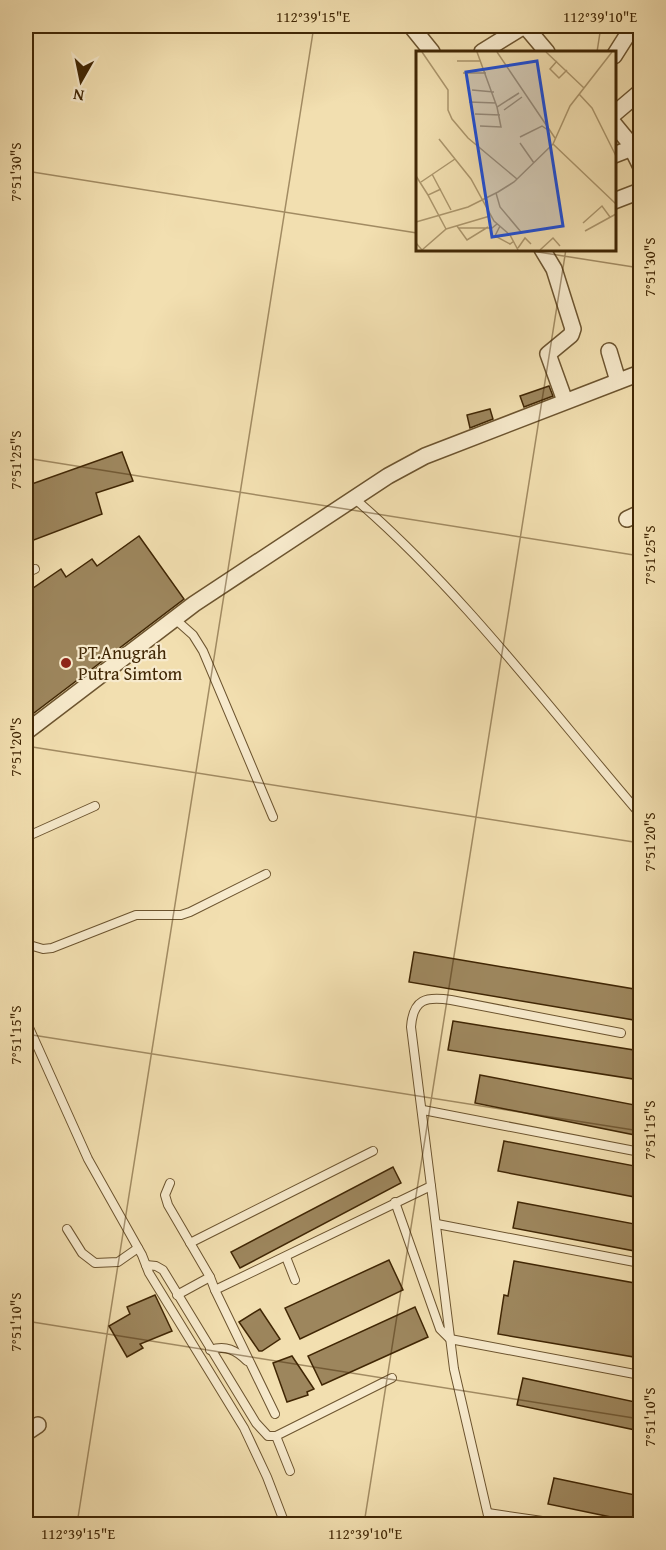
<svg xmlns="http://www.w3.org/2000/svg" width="666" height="1550" font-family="'Gentium Book Plus',serif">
<rect width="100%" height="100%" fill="#f2dfb0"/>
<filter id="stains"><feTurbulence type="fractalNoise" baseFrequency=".00333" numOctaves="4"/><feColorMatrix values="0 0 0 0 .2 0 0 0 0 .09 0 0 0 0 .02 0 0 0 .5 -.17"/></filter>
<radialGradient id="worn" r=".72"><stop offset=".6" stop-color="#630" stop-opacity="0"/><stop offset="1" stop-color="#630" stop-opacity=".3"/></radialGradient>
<!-- building -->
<g fill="#9d865d" stroke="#402604" stroke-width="1.5">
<path d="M549 386 553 396 524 407 520 396Z"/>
<path d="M490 409 493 419 470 428 467 415Z"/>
<path d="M122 452 133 481 96 493 102 514 26 543V486Z"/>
<path d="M139 536 184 599 26 719V593L61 569 66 577 92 559 97 566Z"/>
<path d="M414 952 640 990V1021L409 982Z"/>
<path d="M453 1021 640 1051V1080L448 1050Z"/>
<path d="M480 1075 640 1106V1136L475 1103Z"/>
<path d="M504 1141 640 1167V1198L498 1171Z"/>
<path d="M393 1167 401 1183 240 1268 231 1252Z"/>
<path d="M518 1202 640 1225V1252L513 1228Z"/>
<path d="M389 1260 403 1290 300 1339 285 1308Z"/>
<path d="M514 1261 640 1284V1358L498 1334 504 1295 508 1296Z"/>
<path d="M155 1295 172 1331 140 1344 143 1348 127 1357 109 1326 130 1314 127 1307Z"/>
<path d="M415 1307 428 1337 322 1385 308 1356Z"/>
<path d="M260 1309 280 1339 262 1351H259L239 1322Z"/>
<path d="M292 1356 314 1389 307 1392 308 1395 287 1402 273 1363Z"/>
<path d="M523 1378 640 1403V1431L517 1405Z"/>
<path d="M554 1478 640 1496V1523L548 1504Z"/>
</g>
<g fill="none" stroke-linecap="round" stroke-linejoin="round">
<!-- service casing -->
<g stroke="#6c542f" stroke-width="10">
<g id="service">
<path d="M355 499C462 591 548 707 640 814"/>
<path d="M26 573 35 569"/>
<path d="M175 619 193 635 203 651 273 817"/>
<path d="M26 837 95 806"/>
<path d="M26 944 43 949 52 948 136 915H181L190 912 266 874"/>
<path d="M26 1021 88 1159 142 1255 149 1273 244 1428 267 1477 285 1524"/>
<path d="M26 1046 34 1042"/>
<path d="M423 1110 640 1152"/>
<path d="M170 1183 165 1195 168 1205 210 1277 177 1295"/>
<path d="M431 1186 454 1369 490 1524"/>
<path d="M395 1202 440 1329 450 1339 640 1375"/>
<path d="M437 1224 640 1263"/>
<path d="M67 1229 82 1253 95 1263 118 1262 138 1248"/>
<path d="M190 1243 373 1151"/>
<path d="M286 1257 295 1280"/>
<path d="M146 1265 156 1266 163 1270 256 1423 268 1436H276L392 1378"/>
<path d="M210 1277 215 1290 431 1186 411 1027C413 999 426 996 451 1000L621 1033"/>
<path d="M215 1290 275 1414"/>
<path d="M210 1350C226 1345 236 1350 247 1361"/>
<path d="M276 1436 290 1471"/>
<path d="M488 1513 563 1524"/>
</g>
</g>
<!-- minor casing -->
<g stroke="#6c542f" stroke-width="18">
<g id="minor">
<path d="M411 26 432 52"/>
<path d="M525 26 547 52"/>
<path d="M482 52 524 26"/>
<path d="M614 56 633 26"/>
<path d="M614 114 640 92"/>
<path d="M614 124 628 141 640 165"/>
<path d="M614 155 632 148"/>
<path d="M614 201 640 191"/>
<path d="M542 249 554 269 573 329 571 335 548 354 565 401"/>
<path d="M609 351 618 381"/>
<path d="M627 519 640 513"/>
<path d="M26 732 194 604 388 476 425 456 640 373"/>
<path d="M26 1433 38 1425"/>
</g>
</g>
<!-- service -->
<use href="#service" stroke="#f7eacc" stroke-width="8"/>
<!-- minor -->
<use href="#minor" stroke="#f7eacc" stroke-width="15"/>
</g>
<!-- ticks -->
<path fill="none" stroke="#402604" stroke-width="1.5" stroke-opacity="0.45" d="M26 39 28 26M597 52 601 26M26 171 417 233M519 249 640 268M26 458 640 556M26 746 640 843M26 1034 640 1131M26 1321 640 1419M77 1524 314 26M364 1524 566 249"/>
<!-- markers -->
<circle fill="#8f2418" stroke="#f7eacc" stroke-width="2" cx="66" cy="663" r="6"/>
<g text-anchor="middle" stroke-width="4.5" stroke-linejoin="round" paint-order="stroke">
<!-- poi labels -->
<g font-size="18" fill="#402604" stroke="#f7eacc" text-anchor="start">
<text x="78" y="659">PT.Anugrah<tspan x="78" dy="21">Putra Simtom</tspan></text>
</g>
</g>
<!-- overview -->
<g transform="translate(416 51)">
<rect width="200" height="200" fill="#f2dfb0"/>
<path fill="none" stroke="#ab956b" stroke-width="1.5" d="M6 1 32 39V59L36 68 52 87 101 128M61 1 81 56M81 1 139 87M130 1 168 37M41 10H65M141 10 134 18 143 27 151 19M47 22H70M56 39 78 41M163 43 176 57 200 105M53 51 80 52M88 59 106 46M59 63 84 64M64 75 85 76 81 56 103 42M104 86 126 75 132 79M23 88 55 128 78 170 94 184 102 199M104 92 118 112M137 93 154 55 196 1M16 123 35 159M0 125 12 144M5 131 39 108M80 142 84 156 105 181M0 171 52 156 82 141 98 131 137 93 200 153M167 172 186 155 194 166M41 175 51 189 72 176M84 175 79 185 94 193 98 190M42 177H76L81 173M30 178 74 165M169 180 200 163M0 192 6 199 30 178 12 144 25 138M102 197 109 187 115 193M124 199 137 187 144 195"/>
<path fill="#1d4ed8" fill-opacity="0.15" stroke="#1d4ed8" stroke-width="3" d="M121 10 147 175 76 186 50 21Z"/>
<rect width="200" height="200" fill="none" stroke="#402604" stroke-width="3"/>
</g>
<!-- margin -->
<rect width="666" height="1550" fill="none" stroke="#f2dfb0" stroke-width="66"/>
<!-- north arrow -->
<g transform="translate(81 81) rotate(189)" stroke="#f7eacc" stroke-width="4.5" paint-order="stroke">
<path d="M0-4.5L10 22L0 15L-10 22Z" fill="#402604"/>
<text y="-9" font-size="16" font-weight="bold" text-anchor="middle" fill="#402604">N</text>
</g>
<rect x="33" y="33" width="600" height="1484" fill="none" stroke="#402604" stroke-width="2"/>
<g font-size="15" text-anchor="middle" fill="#402604">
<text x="313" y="22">112°39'15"E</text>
<text x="600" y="22">112°39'10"E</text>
<text transform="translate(16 172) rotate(-90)" y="5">7°51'30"S</text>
<text transform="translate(650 267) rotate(-90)" y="5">7°51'30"S</text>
<text transform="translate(16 460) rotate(-90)" y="5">7°51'25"S</text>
<text transform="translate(650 555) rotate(-90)" y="5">7°51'25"S</text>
<text transform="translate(16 747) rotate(-90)" y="5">7°51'20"S</text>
<text transform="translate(650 842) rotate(-90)" y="5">7°51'20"S</text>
<text transform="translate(16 1035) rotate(-90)" y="5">7°51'15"S</text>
<text transform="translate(650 1130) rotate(-90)" y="5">7°51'15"S</text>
<text transform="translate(16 1322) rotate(-90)" y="5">7°51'10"S</text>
<text transform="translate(650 1417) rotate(-90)" y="5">7°51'10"S</text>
<text x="78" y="1539">112°39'15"E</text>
<text x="365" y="1539">112°39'10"E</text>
</g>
<rect width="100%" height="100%" filter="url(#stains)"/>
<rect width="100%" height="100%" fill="url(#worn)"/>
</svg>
